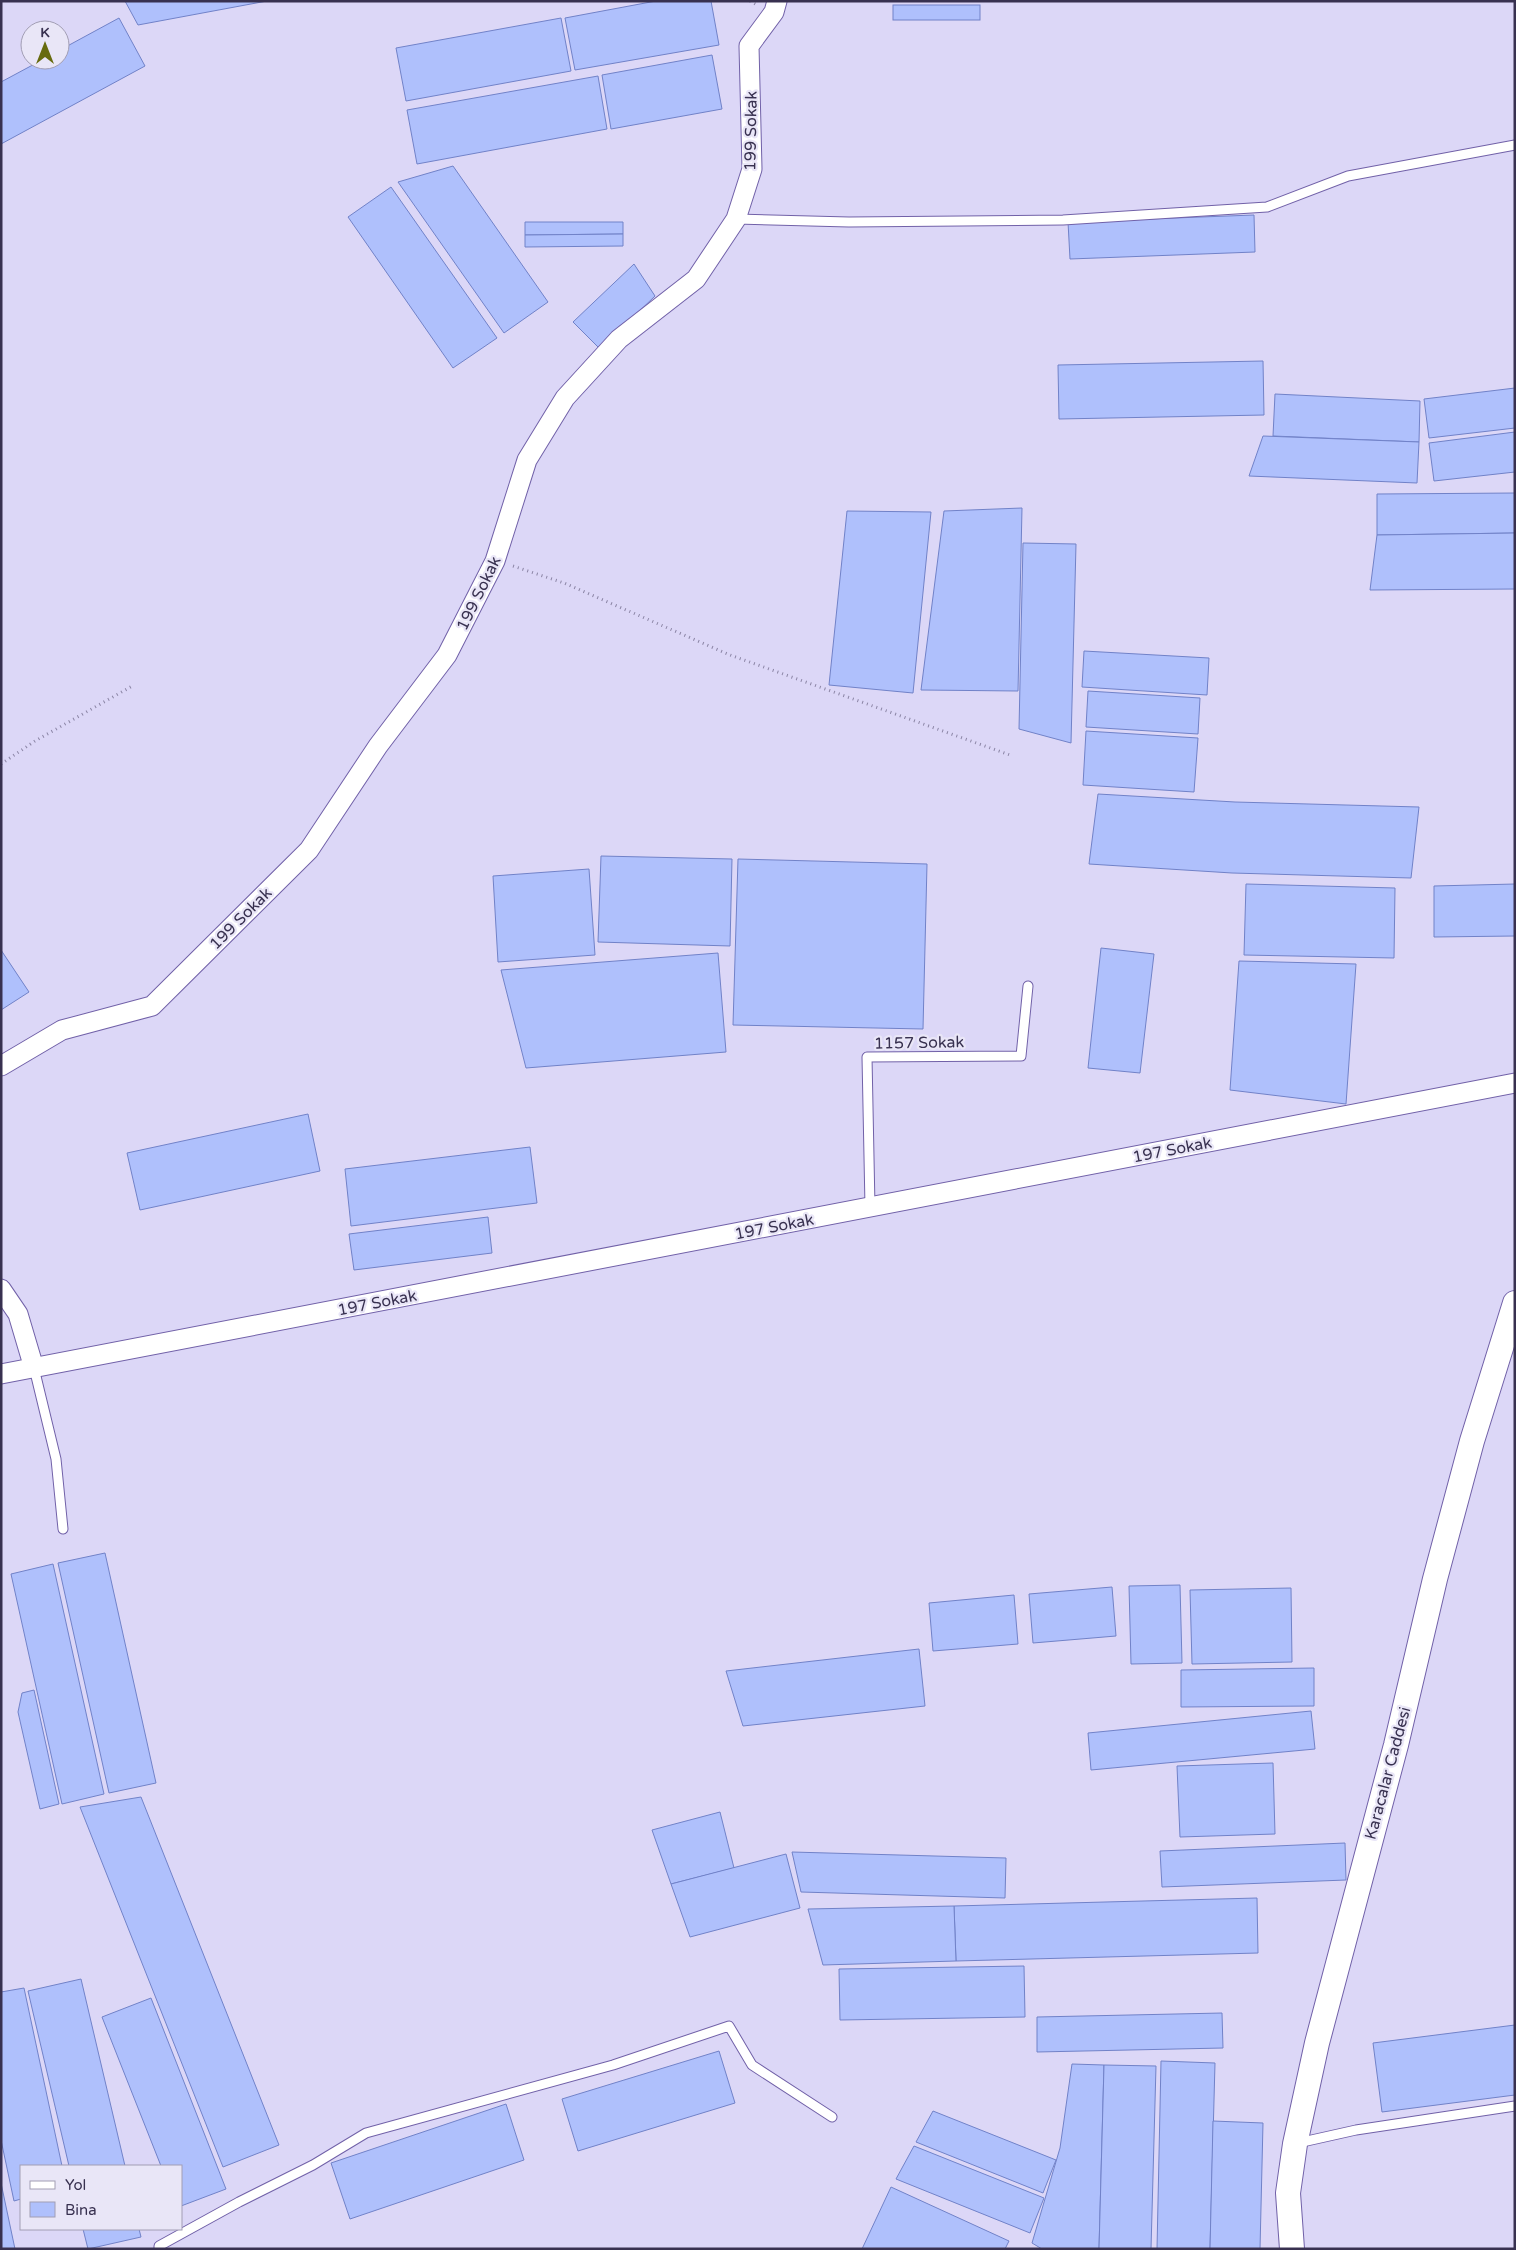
<svg xmlns="http://www.w3.org/2000/svg" width="1516" height="2250" font-family="'Varela Round',sans-serif">
<rect width="100%" height="100%" fill="#dcd7f7"/>
<!-- building -->
<g fill="#afc0fc" stroke="#7182c8">
<path d="M125 1H267L138 25Z"/>
<path d="M656 1H711L719 45 575 70 565 18Z"/>
<rect x="893" y="5" width="87" height="15"/>
<path d="M119 18 145 66 1 144V82L42 60H60V50Z"/>
<path d="M561 18 571 71 406 101 396 48Z"/>
<path d="M712 55 722 109 611 129 602 75Z"/>
<path d="M598 76 607 129 417 164 407 110Z"/>
<path d="M453 166 548 302 504 333 398 182Z"/>
<path d="M391 187 497 338 453 368 348 217Z"/>
<path d="M1254 215 1255 252 1070 259 1068 222Z"/>
<path d="M525 222H623V234L525 235Z"/>
<path d="M623 234V246L525 247V235Z"/>
<path d="M634 264 655 296 600 349 573 322Z"/>
<path d="M1263 361 1264 415 1059 419 1058 365Z"/>
<path d="M1515 388V428L1429 438 1424 399Z"/>
<path d="M1275 394 1420 401 1419 442 1273 436Z"/>
<path d="M1515 432V472L1434 481 1429 443Z"/>
<path d="M1263 436 1419 442 1417 483 1249 476Z"/>
<path d="M1515 493V533L1377 535V494Z"/>
<path d="M1022 508 1018 691 921 690 944 511Z"/>
<path d="M847 511 931 512 913 693 829 685Z"/>
<path d="M1515 533V589L1370 590 1377 535Z"/>
<path d="M1023 543 1076 544 1071 743 1019 729Z"/>
<path d="M1084 651 1209 658 1207 695 1082 687Z"/>
<path d="M1088 691 1200 698 1198 734 1086 727Z"/>
<path d="M1086 731 1198 738 1194 792 1083 785Z"/>
<path d="M1098 794 1235 802 1419 807 1411 878 1232 873 1089 864Z"/>
<path d="M601 856 732 859 730 946 598 942Z"/>
<path d="M738 859 927 864 923 1029 733 1025Z"/>
<path d="M589 869 595 955 498 962 493 876Z"/>
<path d="M1246 884 1395 888 1394 958 1244 955Z"/>
<path d="M1515 884V936L1434 937V886Z"/>
<path d="M1101 948 1154 954 1140 1073 1088 1068Z"/>
<path d="M1 950 29 992 1 1010Z"/>
<path d="M718 953 726 1052 526 1068 501 970Z"/>
<path d="M1239 961 1356 964 1346 1104 1230 1090Z"/>
<path d="M308 1114 320 1171 140 1210 127 1153Z"/>
<path d="M530 1147 537 1203 351 1226 345 1169Z"/>
<path d="M488 1217 492 1253 354 1270 349 1234Z"/>
<path d="M105 1553 156 1783 109 1793 58 1563Z"/>
<path d="M53 1564 104 1794 62 1804 11 1574Z"/>
<path d="M1180 1585 1182 1663 1131 1664 1129 1586Z"/>
<path d="M1112 1587 1116 1636 1033 1643 1029 1594Z"/>
<path d="M1291 1588 1292 1662 1192 1664 1190 1590Z"/>
<path d="M1014 1595 1018 1644 933 1651 929 1603Z"/>
<path d="M919 1649 925 1706 743 1726 726 1671Z"/>
<path d="M1314 1668V1706L1181 1707V1670Z"/>
<path d="M34 1690 59 1804 40 1809 18 1712 22 1693Z"/>
<path d="M1311 1711 1315 1749 1091 1770 1088 1733Z"/>
<path d="M1273 1763 1275 1834 1180 1837 1177 1766Z"/>
<path d="M141 1797 279 2145 223 2167 80 1807Z"/>
<path d="M720 1812 734 1868 671 1884 652 1830Z"/>
<path d="M1345 1843 1346 1880 1162 1887 1160 1851Z"/>
<path d="M792 1852 1006 1858 1005 1898 801 1892Z"/>
<path d="M786 1854 800 1908 690 1937 671 1884Z"/>
<path d="M1257 1898 1258 1953 956 1961 954 1906Z"/>
<path d="M954 1906 956 1961 823 1965 808 1909Z"/>
<path d="M1024 1966 1025 2017 840 2020 839 1969Z"/>
<path d="M81 1979 125 2166H69L28 1991Z"/>
<path d="M24 1988 62 2166H21V2199L14 2201 1 2140V1992Z"/>
<path d="M151 1998 226 2189 181 2206V2166H161L102 2017Z"/>
<path d="M1222 2013 1223 2048 1037 2052V2017Z"/>
<path d="M1515 2025V2095L1382 2112 1373 2043Z"/>
<path d="M719 2051 735 2103 578 2151 562 2099Z"/>
<path d="M1161 2061 1215 2063 1210 2249H1157Z"/>
<path d="M1072 2064 1104 2065 1099 2249H1042L1032 2243 1060 2148Z"/>
<path d="M1104 2065 1156 2066 1151 2249H1099Z"/>
<path d="M506 2104 524 2160 350 2219 331 2163Z"/>
<path d="M933 2111 1056 2160 1043 2193 916 2142Z"/>
<path d="M1213 2121 1263 2123 1260 2249H1210Z"/>
<path d="M914 2146 1044 2198 1030 2233 896 2179Z"/>
<path d="M1 2183 15 2249H1Z"/>
<path d="M891 2187 1009 2241 1005 2249H862Z"/>
<path d="M83 2229H139L141 2237 88 2249Z"/>
</g>
<g fill="none" stroke-linecap="round" stroke-linejoin="round">
<!-- service casing -->
<g stroke="#7161a8" stroke-width="11">
<g id="service">
<path d="M736 219 849 222 1063 220 1267 207 1348 176 1515 145"/>
<path d="M870 1207 867 1057 1021 1056 1028 986"/>
<path d="M34 1368 56 1459 63 1529"/>
<path d="M1298 2143 1356 2130 1515 2106"/>
<path d="M159 2249V2246L239 2202 313 2165 366 2133 613 2065 729 2026 752 2065 832 2117"/>
</g>
</g>
<!-- minor casing -->
<g stroke="#7161a8" stroke-width="21">
<g id="minor">
<path d="M1 1066 62 1030 152 1006 309 850 378 746 447 655 495 561 527 460 565 398 619 339 696 279 736 219 752 169 749 46 774 12 777 1"/>
<path d="M1 1289 18 1314 34 1368"/>
<path d="M1 1374 1515 1083"/>
</g>
</g>
<!-- tertiary casing -->
<g stroke="#7161a8" stroke-width="26">
<path id="tertiary" d="M1292 2249 1288 2193 1295 2144 1317 2043 1396 1745 1435 1579 1472 1441 1515 1303"/>
</g>
<!-- path -->
<g stroke="#8b85a5" stroke-width="3" stroke-dasharray="1 4" stroke-linecap="butt">
<path d="M750 1 757 5"/>
<path d="M513 566 564 583 730 655 1010 755"/>
<path d="M1 764 35 741 134 685"/>
</g>
<!-- service -->
<use href="#service" stroke="#fff" stroke-width="9"/>
<!-- minor -->
<use href="#minor" stroke="#fff" stroke-width="19"/>
<!-- tertiary -->
<use href="#tertiary" stroke="#fff" stroke-width="24"/>
</g>
<g text-anchor="middle" stroke-width="4.5" stroke-linejoin="round" paint-order="stroke">
<!-- street labels -->
<g font-size="16" fill="#383150" stroke="#e9e6f7">
<text transform="translate(750 131) rotate(-89)" y="6">199 Sokak</text>
<text transform="translate(478 593) rotate(-64)" y="6">199 Sokak</text>
<text transform="translate(240 918) rotate(-45)" y="6">199 Sokak</text>
<text transform="translate(919 1042) rotate(-1)" y="6">1157 Sokak</text>
<text transform="translate(1172 1149) rotate(-11)" y="6">197 Sokak</text>
<text transform="translate(774 1226) rotate(-11)" y="6">197 Sokak</text>
<text transform="translate(377 1302) rotate(-11)" y="6">197 Sokak</text>
<text transform="translate(1387 1773) rotate(-75)" y="6">Karacalar Caddesi</text>
</g>
</g>
<!-- border -->
<rect width="1516" height="2250" fill="none" stroke="#383150" stroke-width="5"/>
<!-- legend -->
<rect x="20" y="2165" width="162" height="65" fill="#e9e6f7" stroke="#a29eb4"/>
<rect x="30" y="2181" width="25" height="8" fill="#ffffff" stroke="#a29eb4"/>
<text x="65" y="2190" font-size="15" fill="#383150">Yol</text>
<rect x="30" y="2202" width="25" height="15" fill="#afc0fc" stroke="#a29eb4"/>
<text x="65" y="2215" font-size="15" fill="#383150">Bina</text>
<!-- north arrow -->
<g transform="translate(45 45)"><circle r="24" fill="#e9e6f7" stroke="#a29eb4"/>
<path d="M0-4L9 19L0 12L-9 19Z" fill="#676b0e"/>
<text y="-8" font-size="14" font-weight="bold" text-anchor="middle" fill="#383150">K</text>
</g>
</svg>
